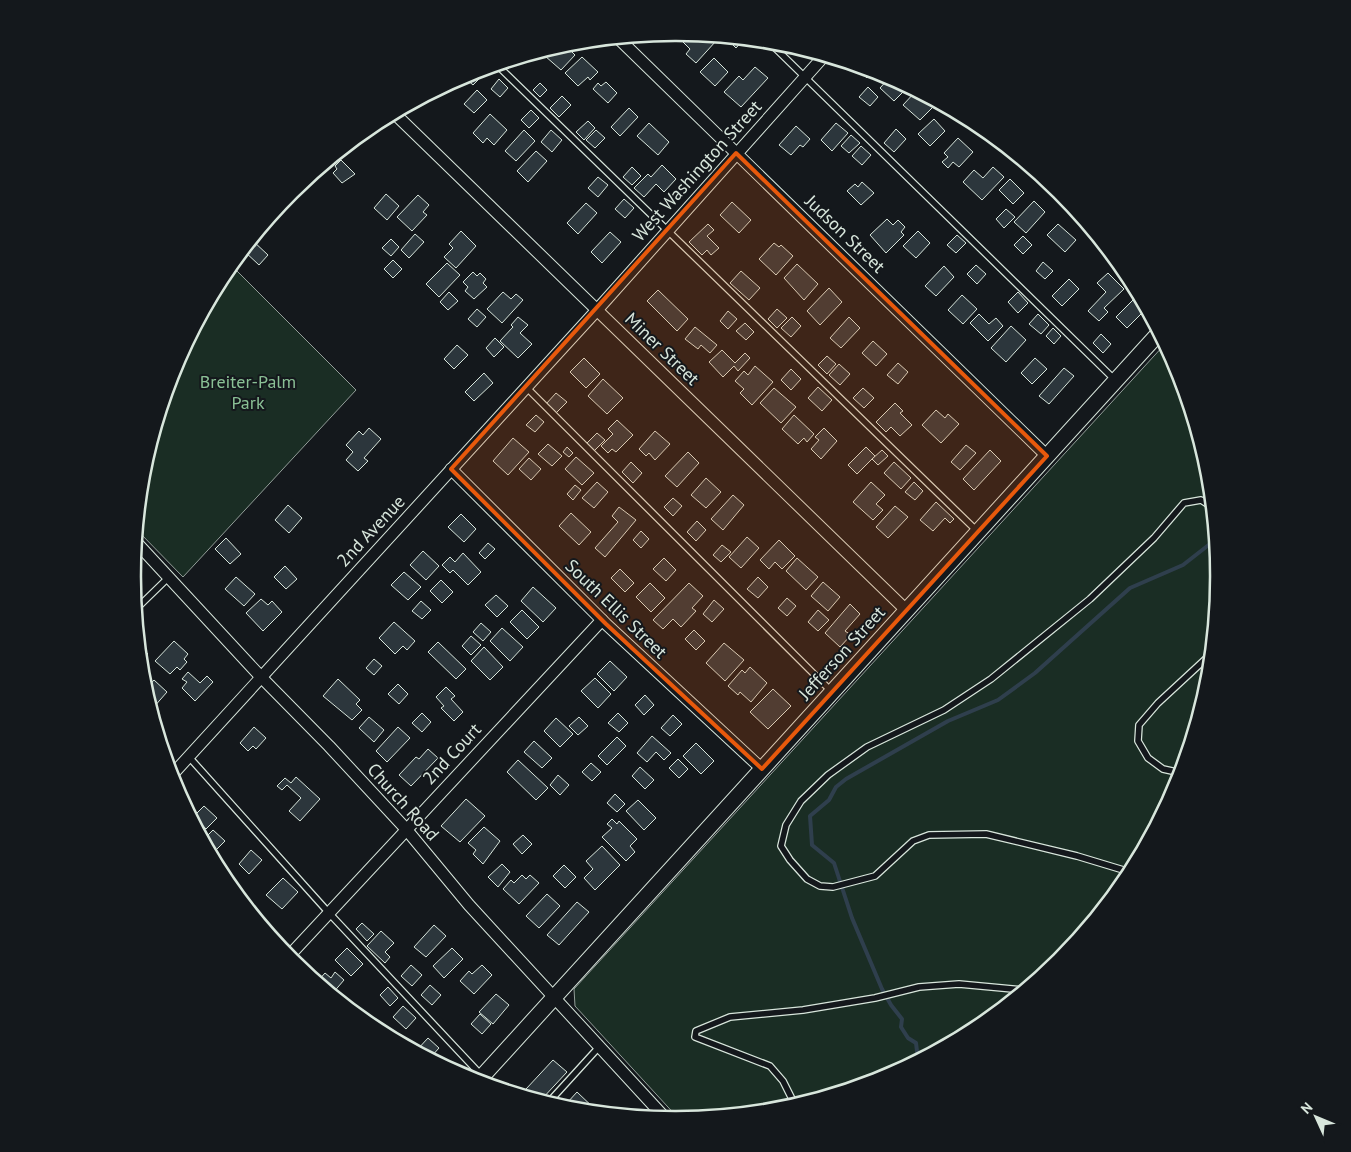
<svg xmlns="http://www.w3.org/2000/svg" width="1351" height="1152" font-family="'PT Sans',sans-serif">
<rect width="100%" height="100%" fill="#14181c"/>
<!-- green -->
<g fill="#1a2d24" stroke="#939e99">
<path d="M231 265 356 390 183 577 137 530 143 470 173 368 224 274Z"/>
<path d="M1165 344 1178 368 1209 470 1219 576 1208 682 1178 784 1127 878 1060 961 977 1028 883 1078 781 1109 679 1119 575 1006 574 989Z"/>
</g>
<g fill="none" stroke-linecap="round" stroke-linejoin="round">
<!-- stream -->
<path stroke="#2f3f4d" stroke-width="4" d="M918 1059 916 1043 908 1038 901 1027 902 1019 891 1005 882 989 852 918 834 863 812 845 810 816 829 800 836 787 846 779 948 721 998 700 1035 673 1130 588 1183 565 1215 540"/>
</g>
<!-- building -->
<g fill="#2c363c" stroke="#d8e6dc">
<path d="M689 34 711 36 716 41 696 63 686 54 690 49 682 41Z"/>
<path d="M728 38 744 39 736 48 727 39Z"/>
<path d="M568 43 571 46 569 49 575 55 561 70 545 56 552 48Z"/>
<path d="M582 57 598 72 590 80 588 77 578 86 565 73Z"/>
<path d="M714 58 728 72 715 86 700 72Z"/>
<path d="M755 67 768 78 741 107 724 92 739 76 743 80Z"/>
<path d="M863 68 874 71 867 78 860 71Z"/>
<path d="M478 71 483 75 473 85 464 77Z"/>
<path d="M890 77 908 87 894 101 880 88Z"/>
<path d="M499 79 508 88 500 97 491 89Z"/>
<path d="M606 82 617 93 608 103 593 89 598 83 601 86Z"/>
<path d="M540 83 547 90 540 97 533 90Z"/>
<path d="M868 87 878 97 870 106 859 97Z"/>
<path d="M477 90 487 100 474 113 464 104Z"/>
<path d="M916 91 934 106 920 120 903 105Z"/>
<path d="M562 96 571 105 559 117 550 108Z"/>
<path d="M629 108 638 117 620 136 611 127Z"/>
<path d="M531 110 539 118 529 128 521 120Z"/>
<path d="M490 114 507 130 494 145 487 138 483 143 473 133Z"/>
<path d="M934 119 945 131 930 146 918 134Z"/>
<path d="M588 121 595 128 584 140 576 132Z"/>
<path d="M649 123 669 142 658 155 637 136Z"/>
<path d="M836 123 848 133 832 151 821 140Z"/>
<path d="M796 126 810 139 803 147 800 145 791 155 779 145Z"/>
<path d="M896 129 906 139 894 152 884 143Z"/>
<path d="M524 130 535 141 516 161 505 151Z"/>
<path d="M551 130 562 140 552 152 541 142Z"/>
<path d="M596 130 605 138 595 148 586 140Z"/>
<path d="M851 135 860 143 849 153 841 146Z"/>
<path d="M958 138 973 152 959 167 953 162 948 168 942 162 948 157 944 153Z"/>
<path d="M861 146 871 155 862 165 852 156Z"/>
<path d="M536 151 547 161 528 182 517 171Z"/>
<path d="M341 160 355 174 342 183 333 173 337 169 335 166Z"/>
<path d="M662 165 676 179 664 192 656 184 644 197 634 188 648 174 651 177Z"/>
<path d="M632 167 641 176 632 185 623 177Z"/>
<path d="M993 167 1004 177 982 200 963 182 974 170 983 178Z"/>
<path d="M598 177 608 185 598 197 588 188Z"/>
<path d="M1010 179 1024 193 1013 204 999 190Z"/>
<path d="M862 182 874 193 861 205 847 191 855 184 858 187Z"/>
<path d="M386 194 399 206 387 220 374 208Z"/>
<path d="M418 195 429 205 423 212 427 215 412 231 397 217Z"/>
<path d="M624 199 634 208 625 218 615 209Z"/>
<path d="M1034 201 1045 212 1026 233 1014 222Z"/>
<path d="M732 202 751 220 739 233 720 215Z"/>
<path d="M586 203 597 213 578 234 567 223Z"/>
<path d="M1006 209 1015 217 1004 228 996 219Z"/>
<path d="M887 219 893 225 898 220 905 227 901 232 904 235 886 253 870 235Z"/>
<path d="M708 224 714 230 707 236 719 248 711 255 707 250 702 255 689 242Z"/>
<path d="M1058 224 1076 240 1065 252 1047 235Z"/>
<path d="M461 231 476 246 456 268 444 257 453 248 449 244Z"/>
<path d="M918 231 930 243 916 258 903 246Z"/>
<path d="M610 232 621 242 602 263 591 252Z"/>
<path d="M415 234 424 242 409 258 401 250Z"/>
<path d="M957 235 966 243 956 253 947 245Z"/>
<path d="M1023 236 1032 245 1023 254 1014 245Z"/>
<path d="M391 239 399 247 391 256 382 248Z"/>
<path d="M252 240 268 255 259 265 243 250Z"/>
<path d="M774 243 779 247 781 245 793 256 776 275 759 259Z"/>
<path d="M393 260 402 269 393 278 384 269Z"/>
<path d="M1043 262 1053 271 1045 279 1036 271Z"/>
<path d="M447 263 460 275 439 297 426 284Z"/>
<path d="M797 264 818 284 804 300 784 278Z"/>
<path d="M976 265 986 274 977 284 967 274Z"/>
<path d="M944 266 954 277 936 296 925 286Z"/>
<path d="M741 271 760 288 749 300 730 283Z"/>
<path d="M473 272 477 276 480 273 486 279 483 283 487 287 474 299 465 291 468 287 463 282Z"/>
<path d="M1108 273 1124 289 1104 308 1108 312 1099 321 1088 311 1106 292 1097 283Z"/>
<path d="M1069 279 1079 289 1062 306 1052 296Z"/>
<path d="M829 288 842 302 820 325 807 311Z"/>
<path d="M658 290 688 319 677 331 647 301Z"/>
<path d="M449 292 458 301 448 310 440 302Z"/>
<path d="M503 292 511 299 516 294 523 300 502 323 487 309Z"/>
<path d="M1018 292 1028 303 1018 313 1008 302Z"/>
<path d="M962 295 977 309 963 324 948 310Z"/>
<path d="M1136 297 1146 309 1127 328 1116 317Z"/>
<path d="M477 309 486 317 477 327 468 319Z"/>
<path d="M777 309 787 318 777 328 768 319Z"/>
<path d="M728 311 737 319 728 329 720 321Z"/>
<path d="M979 314 989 324 996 318 1003 326 988 341 970 323Z"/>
<path d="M1038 314 1049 325 1041 334 1029 324Z"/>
<path d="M518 317 528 325 520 333 532 344 518 358 500 341 513 327 511 325Z"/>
<path d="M792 317 801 326 791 337 781 328Z"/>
<path d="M849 317 860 328 841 348 830 338Z"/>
<path d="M745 323 754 332 746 340 736 331Z"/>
<path d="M1011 326 1026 340 1006 362 991 348Z"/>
<path d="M695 327 717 345 710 353 701 345 698 349 685 339Z"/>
<path d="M1053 328 1061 336 1054 344 1046 336Z"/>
<path d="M1101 334 1111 344 1103 353 1093 343Z"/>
<path d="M495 338 504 347 494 357 486 348Z"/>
<path d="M873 341 887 354 876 366 862 353Z"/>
<path d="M457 345 468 355 454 369 444 359Z"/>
<path d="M722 350 735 363 745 353 750 358 738 371 734 366 723 377 709 362Z"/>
<path d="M827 356 836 364 827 374 818 365Z"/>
<path d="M584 358 600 374 586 388 570 372Z"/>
<path d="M1035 358 1047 369 1032 384 1021 373Z"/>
<path d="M898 363 908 372 898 384 887 375Z"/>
<path d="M839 364 850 374 840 385 829 375Z"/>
<path d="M755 366 773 382 752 405 740 393 744 389 735 381 744 371 748 375Z"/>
<path d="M1064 368 1074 376 1049 404 1039 396Z"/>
<path d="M791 369 801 379 791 390 781 380Z"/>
<path d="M484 373 493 383 474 401 465 392Z"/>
<path d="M603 379 623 398 607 414 588 396Z"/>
<path d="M818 387 832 400 822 411 808 398Z"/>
<path d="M774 388 796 407 781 423 760 403Z"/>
<path d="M863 388 874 398 864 408 853 398Z"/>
<path d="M556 393 567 402 556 413 546 404Z"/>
<path d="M895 403 903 411 900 413 912 425 900 436 891 427 886 432 876 422Z"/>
<path d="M936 410 945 418 948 414 959 424 941 443 922 425Z"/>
<path d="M536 415 544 422 535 432 526 425Z"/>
<path d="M794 415 814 434 807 442 804 438 798 444 782 429Z"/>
<path d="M158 417 163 423 154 431Z"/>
<path d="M617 420 633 435 616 452 612 449 608 453 601 446 613 434 608 429Z"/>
<path d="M369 428 381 439 364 458 368 461 358 471 346 460 353 452 346 445 359 431 363 435Z"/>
<path d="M824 428 837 441 821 459 811 449 819 440 815 437Z"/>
<path d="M655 431 670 444 655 460 649 453 646 456 639 449Z"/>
<path d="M597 433 605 440 594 451 586 444Z"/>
<path d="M513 438 529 452 508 475 493 461Z"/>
<path d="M548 444 562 456 552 466 538 454Z"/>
<path d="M966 445 976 453 960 470 951 462Z"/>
<path d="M567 447 573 453 569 457 563 452Z"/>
<path d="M866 447 875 456 857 474 848 465Z"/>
<path d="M882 450 888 456 878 465 872 459Z"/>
<path d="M990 450 1001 461 974 490 963 479Z"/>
<path d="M688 452 699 463 677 487 665 476Z"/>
<path d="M576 457 594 473 582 485 565 469Z"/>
<path d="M529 458 541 469 531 480 519 469Z"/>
<path d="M631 462 642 473 633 483 622 472Z"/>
<path d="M894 462 911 478 901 489 884 473Z"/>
<path d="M706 478 721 492 706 508 691 495Z"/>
<path d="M597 482 608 492 594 508 582 498Z"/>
<path d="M871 482 885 495 876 504 883 510 873 520 853 502Z"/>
<path d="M914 482 923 491 915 500 905 492Z"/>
<path d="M575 485 581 490 573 500 567 494Z"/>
<path d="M733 495 744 505 723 530 711 519Z"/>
<path d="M673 498 682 506 673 516 664 507Z"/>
<path d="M936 502 954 519 950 523 945 518 933 531 920 520Z"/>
<path d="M288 505 302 518 289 533 275 520Z"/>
<path d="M895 506 908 517 888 538 876 527Z"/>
<path d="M619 507 636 520 605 557 595 548 618 522 612 516Z"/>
<path d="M571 513 591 532 579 545 559 526Z"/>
<path d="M461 514 476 529 464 542 448 527Z"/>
<path d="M697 521 706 530 696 541 687 532Z"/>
<path d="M641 531 649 539 641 548 633 540Z"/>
<path d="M747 537 759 548 741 568 729 557Z"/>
<path d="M226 538 241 554 230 564 215 549Z"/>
<path d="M779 540 795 556 782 569 775 562 769 569 760 560Z"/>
<path d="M488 543 495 549 485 559 479 553Z"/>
<path d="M722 545 731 552 721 562 713 555Z"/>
<path d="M423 551 439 566 426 580 410 565Z"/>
<path d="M463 553 481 572 468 585 453 570 450 573 442 565 450 557 455 562Z"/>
<path d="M664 558 676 570 666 581 653 569Z"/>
<path d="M797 558 818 577 806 590 786 571Z"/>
<path d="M285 566 297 579 286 589 274 577Z"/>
<path d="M620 569 634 583 625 592 611 578Z"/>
<path d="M404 572 421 587 408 600 391 585Z"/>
<path d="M236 577 255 594 244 606 225 589Z"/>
<path d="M758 577 768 587 758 598 747 589Z"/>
<path d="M441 580 453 592 442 603 430 591Z"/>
<path d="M823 582 840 597 828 611 811 596Z"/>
<path d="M650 583 665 598 651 612 636 597Z"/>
<path d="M689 583 703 596 692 608 696 611 681 627 673 619 663 629 653 620Z"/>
<path d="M533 587 556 608 543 622 521 601Z"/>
<path d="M496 595 508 606 497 617 485 605Z"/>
<path d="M787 598 796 606 787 616 778 608Z"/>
<path d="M261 599 268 605 272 601 282 612 263 631 246 613Z"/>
<path d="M714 600 724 609 712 622 703 614Z"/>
<path d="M421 601 431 610 422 619 412 611Z"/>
<path d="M850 604 860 614 845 631 851 635 840 647 825 633Z"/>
<path d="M522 610 539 627 527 639 510 622Z"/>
<path d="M818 610 829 620 818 631 808 622Z"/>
<path d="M394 622 415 641 407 650 403 646 395 654 379 638Z"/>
<path d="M481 623 491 632 483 641 473 632Z"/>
<path d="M502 628 523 647 510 661 490 641Z"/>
<path d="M694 630 705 641 696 650 685 639Z"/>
<path d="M471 636 481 645 471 655 462 646Z"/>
<path d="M174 641 188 654 184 659 187 662 180 670 177 667 170 674 155 661Z"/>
<path d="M438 642 466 669 456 679 428 652Z"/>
<path d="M724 643 744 660 725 681 706 663Z"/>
<path d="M139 645 148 654 140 661Z"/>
<path d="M484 647 503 667 490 680 471 661Z"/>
<path d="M374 659 382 666 374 675 366 668Z"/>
<path d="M610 661 627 677 614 691 597 674Z"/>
<path d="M750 667 767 683 751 702 740 692 738 695 728 686 742 670 745 673Z"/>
<path d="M188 672 200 683 207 676 213 682 195 701 182 688 187 682 182 679Z"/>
<path d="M595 678 611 694 598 708 581 691Z"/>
<path d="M338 679 360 700 356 704 362 710 352 720 323 696Z"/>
<path d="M154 680 167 692 153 708 149 705 145 690Z"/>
<path d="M398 684 408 694 399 704 388 694Z"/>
<path d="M446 687 455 696 451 699 463 712 454 721 441 708 444 706 436 697Z"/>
<path d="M773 689 791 706 768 729 750 712Z"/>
<path d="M645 695 654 705 644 715 635 705Z"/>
<path d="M422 713 431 722 422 732 412 723Z"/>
<path d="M618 713 628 723 619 732 608 723Z"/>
<path d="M673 715 682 724 670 736 661 728Z"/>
<path d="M369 717 384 730 374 742 359 728Z"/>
<path d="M579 717 588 726 578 735 569 726Z"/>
<path d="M556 718 573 734 560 747 544 731Z"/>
<path d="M254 727 266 738 256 749 253 746 248 751 240 743Z"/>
<path d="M398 727 410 738 387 762 376 751Z"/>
<path d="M652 736 671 753 664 760 656 752 647 762 637 753Z"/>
<path d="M617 737 626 746 607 765 598 756Z"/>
<path d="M534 741 552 758 542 768 524 752Z"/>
<path d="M696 743 714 761 701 774 683 756Z"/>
<path d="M428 749 438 758 411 786 399 775 416 757 419 759Z"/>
<path d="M678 759 688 769 679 778 669 768Z"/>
<path d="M518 760 548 788 536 800 507 772Z"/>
<path d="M591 763 601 772 592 781 582 772Z"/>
<path d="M640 767 654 780 645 789 632 776Z"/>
<path d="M558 775 569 785 560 795 550 785Z"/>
<path d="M296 777 320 799 300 821 289 811 301 798 287 785 282 790 277 786 285 778 291 783Z"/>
<path d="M615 794 625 804 617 812 607 803Z"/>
<path d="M466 799 485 816 460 842 441 826Z"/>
<path d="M638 800 656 818 644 830 626 811Z"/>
<path d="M204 806 217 818 206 829 194 816Z"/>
<path d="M612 819 617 824 619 821 637 839 630 846 635 852 626 861 602 837 612 828 607 824Z"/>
<path d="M484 827 500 841 483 864 473 854 476 850 468 843Z"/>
<path d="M213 830 225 841 216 850 204 839Z"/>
<path d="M523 835 532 844 522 854 513 844Z"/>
<path d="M602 846 620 865 595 890 584 878 593 869 586 861Z"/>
<path d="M251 850 262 860 249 874 239 864Z"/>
<path d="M502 864 510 872 498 887 488 877Z"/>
<path d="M564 865 576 877 565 888 553 876Z"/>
<path d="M522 875 526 879 530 875 539 883 519 904 503 889 511 880 514 883Z"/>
<path d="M283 878 298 892 282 909 266 895Z"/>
<path d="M547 894 560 906 539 928 526 916Z"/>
<path d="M577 902 589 912 559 945 547 935Z"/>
<path d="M362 923 374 934 367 941 356 929Z"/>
<path d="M434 925 446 936 426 957 414 947Z"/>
<path d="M381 931 394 943 385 952 390 957 385 963 367 946Z"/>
<path d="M347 948 363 964 351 976 335 960Z"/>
<path d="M452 948 463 959 444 978 433 966Z"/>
<path d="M411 965 422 975 412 986 401 976Z"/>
<path d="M482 965 492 975 474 994 460 981 469 971 472 974Z"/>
<path d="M335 972 344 980 332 994 317 982 325 973 331 978Z"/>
<path d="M430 985 441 995 432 1005 421 995Z"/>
<path d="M388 987 398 998 390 1006 380 995Z"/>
<path d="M496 994 509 1005 493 1024 479 1012Z"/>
<path d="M403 1006 416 1018 406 1029 393 1017Z"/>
<path d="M480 1014 491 1024 482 1034 471 1024Z"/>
<path d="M428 1038 439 1048 430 1058 416 1051Z"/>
<path d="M553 1060 567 1072 541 1100 537 1099 526 1089Z"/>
<path d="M577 1092 598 1112 574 1109 567 1103Z"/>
</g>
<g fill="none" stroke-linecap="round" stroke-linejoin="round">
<!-- lane casing -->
<g stroke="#d8e6dc" stroke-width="8">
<g id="lane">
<path d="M769 42 1114 379"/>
<path d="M497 65 978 532"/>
<path d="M526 387 832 692"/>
<path d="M135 610 169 577"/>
<path d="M189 757 329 913 481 1075"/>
<path d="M1181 773 1163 769 1148 758 1138 741 1139 725 1158 703 1211 654"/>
<path d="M1130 872 1077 856 986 834 929 835 913 841 875 876 833 887 820 886 807 879 790 860 781 846 786 825 801 801 828 775 867 747 944 710 991 679 1090 599 1154 538 1184 503 1201 500 1212 507"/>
<path d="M548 1103 599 1047"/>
<path d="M795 1105 783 1081 770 1066 695 1037 696 1031 730 1017 803 1010 875 998 919 987 959 984 1024 990"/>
</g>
</g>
<!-- street casing -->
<g stroke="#d8e6dc" stroke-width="13">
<g id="street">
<path d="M618 38 1047 456"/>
<path d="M394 113 906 610"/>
<path d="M451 469 606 624 762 769"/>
<path d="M135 541 261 677 329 746 406 829 469 905 666 1119"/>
<path d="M171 776 597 310 824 56"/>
<path d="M288 957 602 620"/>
</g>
</g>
<!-- secondary casing -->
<g stroke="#d8e6dc" stroke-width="17">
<path id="secondary" d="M478 1081 1159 333"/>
</g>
<!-- lane -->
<use href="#lane" stroke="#14181c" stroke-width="5.5"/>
<!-- street -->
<use href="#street" stroke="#14181c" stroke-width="11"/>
<!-- secondary -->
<use href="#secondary" stroke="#14181c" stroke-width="15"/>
</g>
<!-- marked area -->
<path fill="#e8590c" fill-opacity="0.2" stroke="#e8590c" stroke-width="4" stroke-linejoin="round" d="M736 153 1047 456 762 769 606 624 451 469Z"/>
<g text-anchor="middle" stroke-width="4" stroke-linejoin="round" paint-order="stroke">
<!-- street labels -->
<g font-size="18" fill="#d8e6dc" stroke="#14181c">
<text transform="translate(697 171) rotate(-48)" y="6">West Washington Street</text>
<text transform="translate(845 234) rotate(44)" y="6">Judson Street</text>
<text transform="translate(662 349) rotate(44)" y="6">Miner Street</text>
<text transform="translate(371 531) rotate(-47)" y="6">2nd Avenue</text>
<text transform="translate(616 609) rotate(44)" y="6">South Ellis Street</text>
<text transform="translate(842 653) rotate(-48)" y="6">Jefferson Street</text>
<text transform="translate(452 754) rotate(-47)" y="6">2nd Court</text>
<text transform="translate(403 802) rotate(48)" y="6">Church Road</text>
</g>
<!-- park labels -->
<g font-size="18" fill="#8ac095" stroke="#14181c">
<text x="248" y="388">Breiter-Palm<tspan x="248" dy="21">Park</tspan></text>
</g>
</g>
<!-- crop -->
<path d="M0 0H1351V1152H0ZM675 41H676A534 534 0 0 1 1210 575V577A534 534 0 0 1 676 1111H675A534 534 0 0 1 141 577V575A534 534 0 0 1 675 41Z" fill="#14181c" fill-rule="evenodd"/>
<path fill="none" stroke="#d8e6dc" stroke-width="2.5" d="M675 41H676A534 534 0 0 1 1210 575V577A534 534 0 0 1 676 1111H675A534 534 0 0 1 141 577V575A534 534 0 0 1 675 41Z"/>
<!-- north arrow -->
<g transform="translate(1316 1117) rotate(314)" stroke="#14181c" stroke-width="4" paint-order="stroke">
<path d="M0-4L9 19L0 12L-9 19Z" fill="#d8e6dc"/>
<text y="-8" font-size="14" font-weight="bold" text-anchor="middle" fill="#d8e6dc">N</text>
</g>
</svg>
